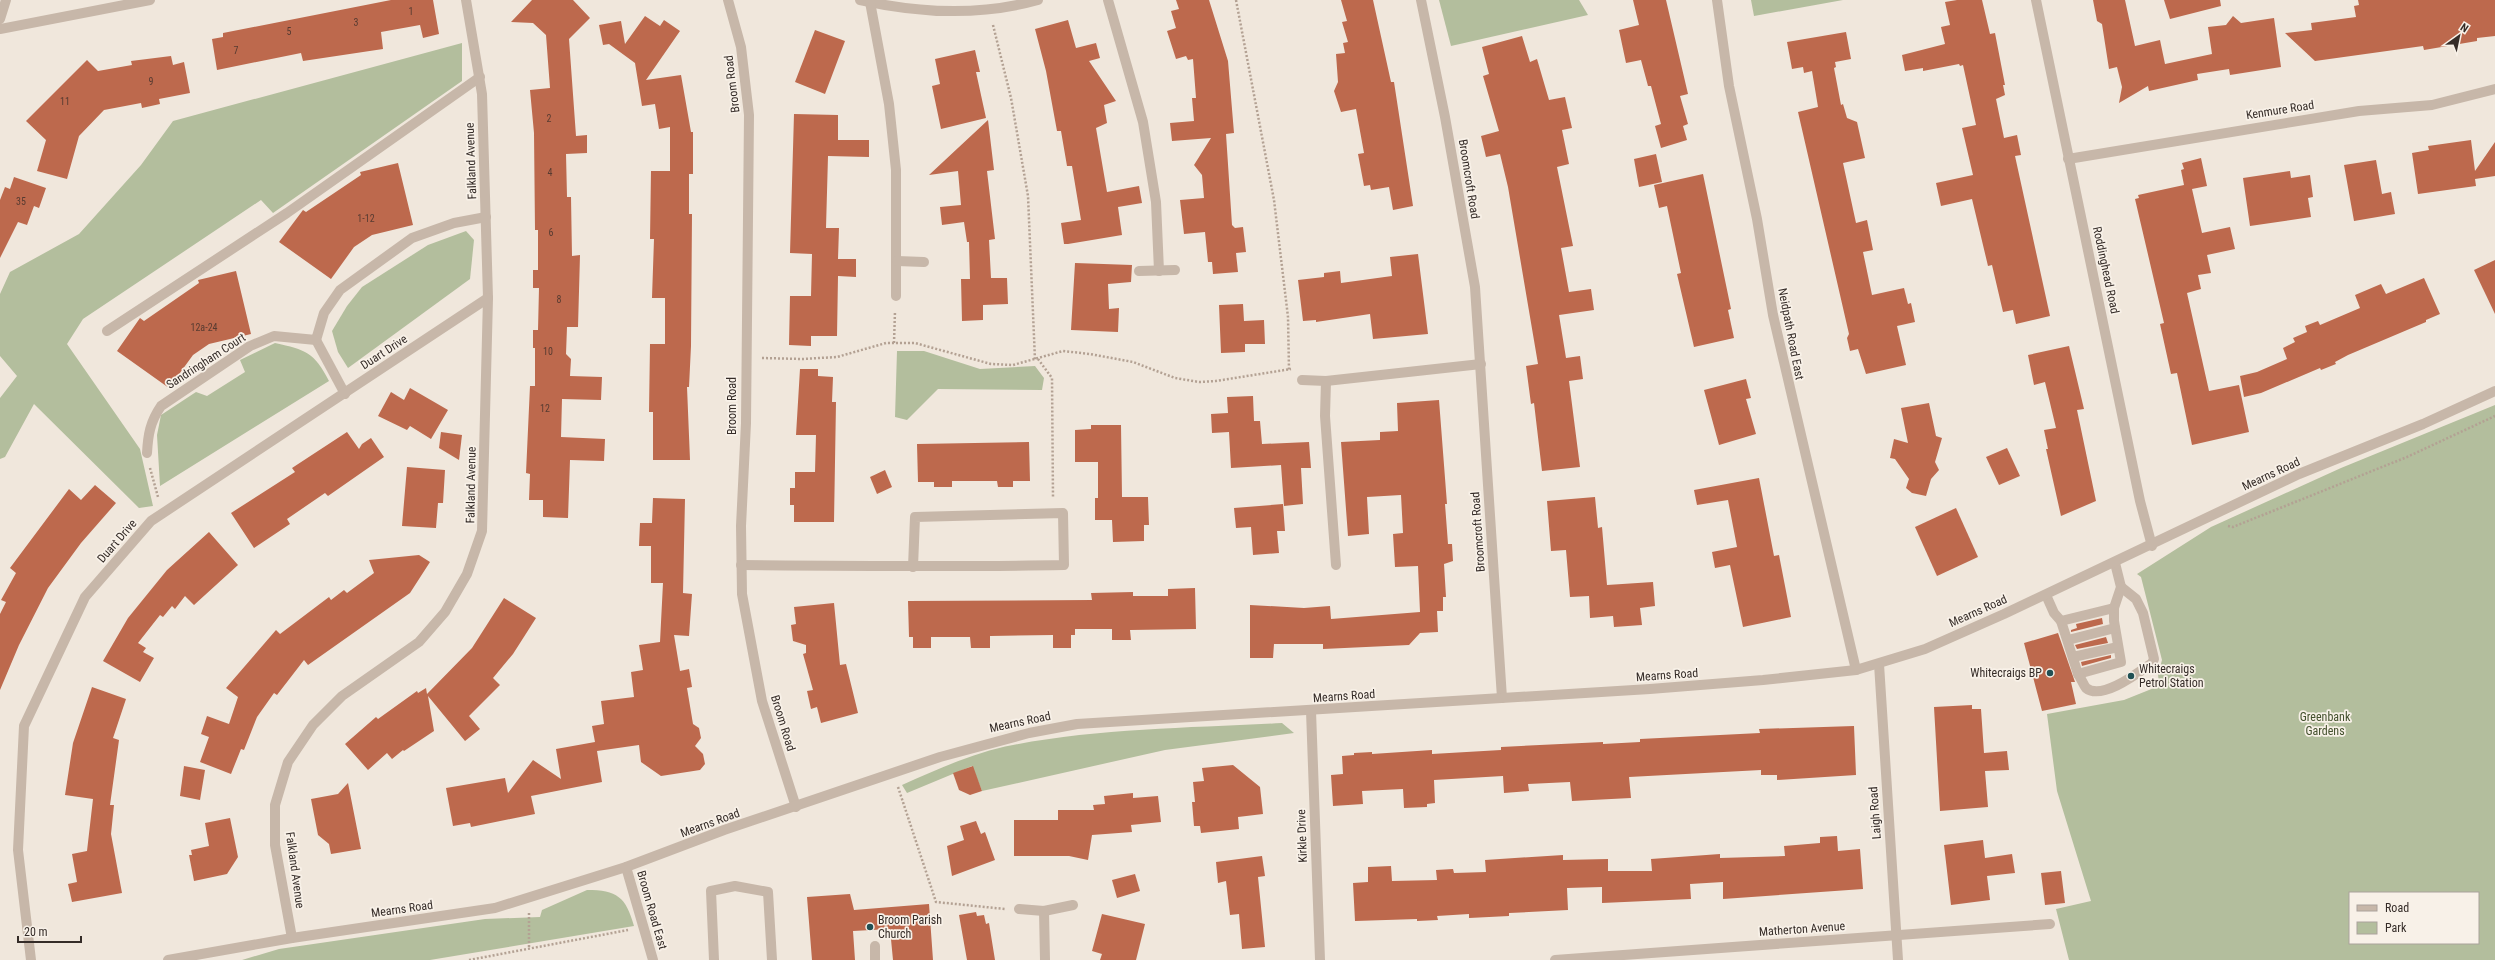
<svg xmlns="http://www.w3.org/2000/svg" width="2495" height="960" font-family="'Roboto Condensed',sans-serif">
<rect width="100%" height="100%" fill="#f0e7dc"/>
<!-- green -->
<g fill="#b3be9d" fill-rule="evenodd">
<path d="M1439 0H1579L1588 15 1451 46Z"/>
<path d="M1751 0H1843L1754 16Z"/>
<path d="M462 43V81L273 213 261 200 83 319 67 344 140 449 153 506 139 508 34 404 5 457 0 459V398L17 376 0 356V294L10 272 79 234 141 165 173 121Z"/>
<path d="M466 231 474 240 470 279 348 368 338 352 332 331 347 306 362 287 428 245Z"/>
<path d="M275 343C306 350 314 352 329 381L160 486 157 435 161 415 196 392 207 396 245 372 240 360Z"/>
<path d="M897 351H924L980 369 1035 366 1044 378 1042 390 938 389 907 420 895 417Z"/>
<path d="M2495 405V960H2069L2056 909 2091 901 2057 791 2047 714 2124 700 2159 686 2158 674 2162 660 2141 577 2137 574 2211 527 2341 468ZM2350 893H2478V943H2350Z"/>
<path d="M1282 723 1294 733 1165 750 982 791 972 766 907 793 902 785C938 769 975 752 1013 745 1101 728 1192 728 1282 723Z"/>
<path d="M587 890C617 890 626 897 634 926L430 960H242L279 949 485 919 540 917 542 910Z"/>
</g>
<!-- building -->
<g fill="#bd694d">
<path d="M391 0H433L439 34 423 38 420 25 381 32 383 49 303 61 301 53 217 70 212 39 223 37V33Z"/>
<path d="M532 0H573L590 18 569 39 576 136 587 135V153L566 154 567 197H571L572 256 580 255 578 327H567L566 354 571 359 570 376 602 377 601 400 562 399 561 437 605 439 604 461 570 460 568 518 543 517V500H529L530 474 526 473 530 386H535V348H533V330H538L539 288H533V270H538V230H535L534 133 530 90 550 88 546 35 533 23 511 22Z"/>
<path d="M1176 0H1209L1228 61 1234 133 1226 134 1232 225 1235 228 1243 227 1246 252 1236 253 1238 272 1213 274 1212 262H1208L1205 232 1184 234 1180 200 1204 198 1202 175 1194 165 1211 138 1172 141 1170 123 1194 121 1192 98H1196L1193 59 1188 60 1186 56 1176 59 1167 31 1176 28 1171 11 1179 9Z"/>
<path d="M1341 0H1373L1391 82H1394L1413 206 1393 210 1389 187 1371 190 1370 185 1364 186 1358 154 1364 153 1356 109 1341 112 1334 91 1338 82 1336 54 1345 53 1343 43 1348 42 1342 22 1347 21Z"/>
<path d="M1633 0H1666L1688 94 1680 96 1688 124 1683 126 1687 140 1661 148 1655 126 1661 124 1651 86H1648L1641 60 1626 63 1619 30 1639 25Z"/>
<path d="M1957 0H1982L1990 34 1995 33 2005 85H2003L2005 95 1996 99 2004 138 2017 135 2021 155 2015 156 2050 316 2016 324 2013 310 2003 312 1992 265 1988 266 1972 199 1941 206 1936 183 1973 175 1962 128 1976 125 1963 65 1960 66 1959 64 1923 71V68L1905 71 1902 55 1945 44 1941 27 1950 25 1945 2Z"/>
<path d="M2093 0H2125L2135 46 2160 40 2165 64 2212 54 2208 27 2226 25 2233 16 2241 23 2274 18 2281 67 2230 75 2229 69 2197 74 2198 80 2149 91 2148 86 2119 103 2122 87 2117 67 2109 69 2102 24 2097 21Z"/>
<path d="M2164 0H2220L2221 6 2170 19Z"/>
<path d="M2358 0H2495V36L2477 38V41L2424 50 2423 46 2315 61 2285 33 2312 30 2311 23 2356 17 2354 6 2359 5Z"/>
<path d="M645 16 660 26 664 20 680 31 646 80 681 75 691 132H693V174H689V214H692L691 346 689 387H687L690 460H653V412H649L650 344H665V298H652L654 239H650L651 171H670V127L659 129 655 104 642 106 635 63 609 44 603 45 599 25 621 21 625 44Z"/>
<path d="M1068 20 1076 48 1096 43 1100 58 1089 61 1116 101 1104 105 1107 123 1096 128 1107 192 1139 186 1142 203 1118 207 1122 235 1068 244H1064L1061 223 1081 220 1072 166H1067L1061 131H1057L1046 71 1035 29Z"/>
<path d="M815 30 845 41 825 94 795 82Z"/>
<path d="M1846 32 1851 59 1835 62 1836 67 1834 68 1841 105 1843 104 1847 118 1857 122 1865 158 1843 163 1856 223 1867 220 1873 250 1863 252 1872 295 1904 288 1908 304 1911 303 1915 322 1897 326 1906 365 1866 374 1858 349 1850 351 1847 338 1849 334 1798 112 1818 107 1812 71 1804 73 1803 67 1792 69 1787 42Z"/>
<path d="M1522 36 1530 62 1537 59 1549 100 1565 97 1572 128 1562 130 1569 164 1557 167 1573 246 1561 248 1569 292 1591 289 1594 310 1559 315 1566 358 1580 356 1583 379 1569 381 1580 467 1542 471 1534 403 1531 404 1526 366 1538 364 1508 187 1500 154 1486 157 1481 136 1499 131 1483 76 1489 74 1482 47Z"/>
<path d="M975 50 980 72H976L986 118 941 129 932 86 940 84 935 59Z"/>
<path d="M171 56 173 65 184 62 190 93 159 99 160 104 142 108 141 103 104 110 79 136 67 179 37 171 46 140 26 121 87 60 98 71 132 65 131 61Z"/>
<path d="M794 114 838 115V140H869V157L828 156 826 228H839L838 259H856V277L838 276 837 336H811V346L789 345 790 296H811L812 254 790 253Z"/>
<path d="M988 120 994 170 987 171 995 239 989 240 991 278H1007L1008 304 983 305V320L962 321 961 279H970L969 242H967L964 222 942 225 940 207 961 205 958 171 929 175Z"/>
<path d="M2471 140 2475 171 2495 142V176L2475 179 2476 186 2418 194 2412 153 2429 150 2428 146Z"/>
<path d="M1656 154 1662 182 1639 187 1634 159Z"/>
<path d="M2201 158 2207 186 2192 189 2202 233 2230 227 2235 249 2207 255 2211 273 2198 275 2201 289 2187 293 2209 391 2239 385 2249 432 2192 445 2177 373 2171 374 2160 324 2164 323 2135 199 2139 198 2138 195 2184 185 2181 170 2184 169 2182 163Z"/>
<path d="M2376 160 2382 194 2391 192 2395 214 2354 221 2344 165Z"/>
<path d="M398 163 413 225 372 235 354 247 331 279 279 242 303 210 306 212 361 175 360 172Z"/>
<path d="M2290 171 2291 178 2310 175 2313 197 2308 198 2311 217 2250 226 2243 178Z"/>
<path d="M1703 174 1731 309 1728 310 1734 338 1694 347 1677 274 1681 273 1667 206 1659 208 1654 185Z"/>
<path d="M14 177 46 188 39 208 34 206 27 225 18 222 0 258V200L5 187 10 189Z"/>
<path d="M1418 254 1428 334 1373 339 1370 314 1316 322V320L1303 321 1298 280 1324 277V273L1340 271 1341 283 1392 276 1390 257Z"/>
<path d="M2495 260V314L2474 270Z"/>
<path d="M1075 263 1132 265 1131 282 1108 284 1109 309 1119 308 1118 332 1071 330Z"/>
<path d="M236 271 251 334 209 344 193 355 169 388 117 351 140 318 144 321 199 283 198 280Z"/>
<path d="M2424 278 2440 314 2426 320V322L2348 355 2335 362 2336 364 2321 370 2320 368 2261 393 2244 397 2240 376 2257 372 2287 359 2283 348 2295 342 2293 338 2307 332 2305 326 2318 321 2320 325 2360 308 2355 295 2381 284 2386 294Z"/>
<path d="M1243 304 1244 321 1264 320 1265 344H1245V352L1221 353 1219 305Z"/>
<path d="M2069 346 2084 409 2077 410 2096 501 2061 516 2046 449H2048L2044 430 2056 428 2045 382 2034 385 2028 355Z"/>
<path d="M800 369H818V376L833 377 832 402H836L834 522H794V505H790V488H795V472H815L816 435H796Z"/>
<path d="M1746 379 1751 398 1746 399 1756 434 1719 445 1704 390Z"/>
<path d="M410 388 448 410 431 439 410 426 407 430 378 416 391 392 404 400Z"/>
<path d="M1253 396 1254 421H1260L1262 444 1309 442 1311 468H1301L1303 504 1284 506 1281 465 1231 468 1229 432 1212 433 1211 414 1228 413 1227 397Z"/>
<path d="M1439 400 1447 504H1445L1448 544H1452L1453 561 1444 564 1446 597H1443V611H1437L1438 632 1420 633 1409 645 1323 649V644H1274L1273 658H1250V605L1304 608 1330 606 1331 619 1420 612 1418 566 1395 567 1393 534 1403 533 1401 495 1367 497 1369 534 1348 536 1341 442 1380 440V432L1398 431 1397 403Z"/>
<path d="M1929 403 1936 436 1942 438 1935 462 1939 470 1931 479 1926 496 1912 493 1906 488 1909 479 1895 459 1890 458 1894 439 1908 443 1901 408Z"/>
<path d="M1091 425H1121L1122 497H1148L1149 525H1144V541L1113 542 1112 520H1095V498H1098V462H1075V430L1091 429Z"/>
<path d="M347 432 359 449 362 444 371 438 384 457 328 496 325 493 287 519 290 524 254 548 231 513 295 472 292 468Z"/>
<path d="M441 432 462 435 459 460 439 448Z"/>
<path d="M1029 442 1030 481H1013V487H998L997 481H952V487H934V482H918L917 444Z"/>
<path d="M2007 448 2020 476 1999 485 1986 457Z"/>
<path d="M407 467 445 470 443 503H438L436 528 402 526Z"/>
<path d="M885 470 892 487 877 494 870 477Z"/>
<path d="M1759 478 1774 556 1779 555 1791 617 1743 627 1730 565 1715 568 1712 552 1737 547 1728 500 1697 505 1694 490Z"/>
<path d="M95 485 116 503 81 543 48 588 19 645 0 690V614L6 602 1 600 16 573 10 568 69 489 81 500Z"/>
<path d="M1595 497 1598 528 1602 527 1607 585 1653 582 1655 606 1640 608 1642 625 1614 627 1613 616 1590 618 1589 596 1570 597 1566 550 1551 551 1547 501Z"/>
<path d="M653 498 685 499 683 593 692 594 689 636 674 635 680 671 689 669 692 687 687 688 693 724 699 728 701 738 695 746 703 754 705 764 700 770 661 776 641 762 639 745 597 751 602 782 531 796 535 814 471 827 470 823 453 826 446 788 505 778 508 793 533 760 561 779 556 749 595 742 592 726 604 724 601 701 634 697 631 672 643 670 639 645 660 642 663 583H651V546H639L640 523H652Z"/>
<path d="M1283 504 1285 531H1277L1279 553 1253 555 1251 527 1236 528 1234 508Z"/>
<path d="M1956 508 1978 557 1937 576 1915 527Z"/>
<path d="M209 532 238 565 194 605 185 596 175 609 172 606 163 617 160 615 138 643 146 648 143 652 154 658 140 682 103 661 128 618 167 570Z"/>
<path d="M419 555 430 562 410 593 308 665 304 660 277 695 274 693 257 717 244 750 241 749 231 774 200 762 209 737 201 734 207 716 229 724 238 697 226 688 276 630 280 634 329 597 331 600 344 590 347 593 374 573 369 560Z"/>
<path d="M1195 588 1196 629 1130 630 1131 640H1112V629H1075V635H1071V648H1053V635L990 636V648H971L970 637H931V648H913V637H909L908 601 1092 600 1091 593 1133 592V596H1168V589Z"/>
<path d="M504 598 536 618 513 654 493 678 500 685 469 716 480 729 465 741 428 696 434 731 404 751 403 750 392 759 387 753 368 770 345 744 376 717 378 719 417 691 418 693 426 688 427 694 472 648Z"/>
<path d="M834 603 840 665 846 664 858 713 821 723 817 707 811 709 807 691 813 690 803 654 806 653V645L793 641 791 625 796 624 794 607Z"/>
<path d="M2102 618 2103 624 2071 632V630L2077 628 2076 624Z"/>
<path d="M2058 633 2075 682H2071L2076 704 2042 711 2024 643Z"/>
<path d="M2106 637 2108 643 2077 649 2075 645Z"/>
<path d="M2111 655V658L2082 666 2081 662Z"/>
<path d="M92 687 126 699 113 738 119 740 110 805H114L111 834 122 893 72 902 68 884 77 882 72 854 87 851 93 799 65 795 73 743Z"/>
<path d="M1972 705V709H1981L1984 753 2007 751 2009 770 1985 771 1988 807 1940 811 1934 707Z"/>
<path d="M1854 726 1856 775 1777 780V775H1761V770L1629 777 1631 798 1572 801 1570 782 1528 784 1529 791 1504 793 1503 776 1434 780 1435 803 1427 804V807L1404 808 1403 789 1362 791 1363 804 1333 806 1331 775 1343 774 1342 756 1354 755V753L1372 752V754L1432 750V754L1501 750V747L1603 742V744L1640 742V739L1760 733 1759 729Z"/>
<path d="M1233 765 1260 787 1263 814 1238 817 1239 829 1201 833 1200 826H1194L1192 802H1195L1193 782 1204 781 1202 768Z"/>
<path d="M184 766 205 770 200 800 180 796Z"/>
<path d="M973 766 982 791 970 795 959 790 953 773Z"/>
<path d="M348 783 361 849 331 854 329 844 318 835 311 799 338 794Z"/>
<path d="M1133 793V798L1158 796 1161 822 1131 825 1132 832 1092 835 1088 860 1069 856H1014V820H1058V810H1094L1093 805 1105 804 1104 796Z"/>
<path d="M230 818 238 857 227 874 194 881 189 855H192L191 850 209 846 205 823Z"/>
<path d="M976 821 981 834 985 832 995 860 952 876 947 846 964 840 960 826Z"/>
<path d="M1837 836 1838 851 1860 849 1863 889 1723 899V882L1690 884 1691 899 1602 903V887L1567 888 1568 910 1509 913V916L1469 918V914L1437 916 1438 920 1417 921V919L1355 921 1353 883 1368 882V867L1391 866 1392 881 1437 880 1436 870 1453 869 1454 873 1486 872 1485 860 1563 855V860L1608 859V871H1652L1651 859 1720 854V858L1785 856 1784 846 1820 843V837Z"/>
<path d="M1983 840 1985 858 2012 854 2015 873 1987 876 1990 900 1951 905 1944 845Z"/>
<path d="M1262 856 1265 876 1258 877 1265 947 1242 949 1239 914 1230 915 1226 881 1218 883 1216 862Z"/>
<path d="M2061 871 2065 903 2045 905 2041 873Z"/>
<path d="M1135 874 1140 891 1117 898 1112 880Z"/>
<path d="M850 894 854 910 929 904 933 960H893L890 929 853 931 855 960H812L807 897Z"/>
<path d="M976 912 977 916 984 915 986 924 989 923 995 960H967L959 915Z"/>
<path d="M1102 914 1145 924 1136 960H1100L1102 954 1092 951Z"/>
</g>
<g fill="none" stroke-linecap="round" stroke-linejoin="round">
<!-- path -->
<g stroke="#b3a193" stroke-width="2.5" stroke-dasharray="2 2" stroke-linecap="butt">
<path d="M1236 0 1274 200 1288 317 1289 370"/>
<path d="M993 25 1011 98 1028 196 1035 360"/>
<path d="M894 343 895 311"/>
<path d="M762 358 802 359 837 357 886 343H915L991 364 1013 365 1063 351 1090 354 1133 362 1175 378 1199 382 1216 381 1291 369"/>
<path d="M1038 359 1052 378 1053 498"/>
<path d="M150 468 158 497"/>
<path d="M2228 526 2233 527 2407 457 2495 416"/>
<path d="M898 787 936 902 1005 909"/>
<path d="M529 913V949"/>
<path d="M469 960 628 930"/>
</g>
<!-- minor -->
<g stroke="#c7b7a9" stroke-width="10">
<path d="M728 0 741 47 749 115 746 423 741 526 742 594 762 701 796 807"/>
<path d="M860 0C918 13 981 16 1038 0"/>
<path d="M1108 0 1143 122 1156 202 1159 271"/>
<path d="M1421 0 1445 117 1475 287 1502 698"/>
<path d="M1717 0 1729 86 1757 219 1773 315 1856 670"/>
<path d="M2036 0 2140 501 2152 546"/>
<path d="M870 2 889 104 896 170V296"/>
<path d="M0 19 6 0"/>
<path d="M0 29 150 0"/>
<path d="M2068 159 2359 111 2432 105 2495 89"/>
<path d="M897 261 924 262"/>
<path d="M1139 271 1175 270"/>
<path d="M107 331 287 213 480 77"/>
<path d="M316 340 345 394"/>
<path d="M1302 380 1326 381 1481 364"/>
<path d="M1326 381 1325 416 1336 565"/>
<path d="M147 453C148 435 150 422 161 406L250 346 274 336 316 340 324 313 340 290 412 238 454 223 486 217"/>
<path d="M741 565C849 566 957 567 1064 565L1063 513 915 517 913 567"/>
<path d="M2046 595 2054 613 2061 621 2078 674 2121 662 2114 621V608L2121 587 2115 563"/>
<path d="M2061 621 2114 608"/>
<path d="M2068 640 2115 628"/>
<path d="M2073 657 2118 647"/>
<path d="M1879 664 1898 960"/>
<path d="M2078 674C2081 678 2083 684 2086 688 2102 701 2139 672 2152 663L2154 659 2143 613 2136 599 2121 587"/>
<path d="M1311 711 1320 960"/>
<path d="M626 867 653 960"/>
<path d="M1019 909 1044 911 1073 905"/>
<path d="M1044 911 1045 960"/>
<path d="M292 938 275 845V805L288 762 313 725 342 696 419 642 445 612 467 574 482 531 488 298 482 94 466 0"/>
<path d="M875 946V960"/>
<path d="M31 960 18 850 24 726 85 597 151 521 488 298"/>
<path d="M168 960 292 938 495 908 626 867 724 830 940 757 1029 733 1077 724 1650 689 1763 680 1856 670 1925 649 2004 614 2299 474 2423 424 2495 391"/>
<path d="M714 960 711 891 735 886 768 892 772 960"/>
<path d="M1555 960 2050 924"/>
</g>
</g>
<!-- markers -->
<g fill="#215054" stroke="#f8f1e8" stroke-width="1.5">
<circle cx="2050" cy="673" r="4"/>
<circle cx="2131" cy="676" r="4"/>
<circle cx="870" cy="927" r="4"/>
</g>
<g text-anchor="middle" stroke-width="3.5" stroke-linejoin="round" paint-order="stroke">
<!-- number labels -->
<g font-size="10" fill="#573b31">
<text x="411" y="15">1</text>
<text x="356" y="26">3</text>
<text x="289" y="35">5</text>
<text x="236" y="54">7</text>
<text x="151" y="85">9</text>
<text x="65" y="105">11</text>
<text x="549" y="122">2</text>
<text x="550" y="176">4</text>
<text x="21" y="205">35</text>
<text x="366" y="222">1-12</text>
<text x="551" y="236">6</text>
<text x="559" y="303">8</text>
<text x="204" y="331">12a-24</text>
<text x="548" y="355">10</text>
<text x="545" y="412">12</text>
</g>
<!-- street labels -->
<g font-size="12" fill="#352c28" stroke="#f8f1e8">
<text transform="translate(732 84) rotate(-97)" y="4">Broom Road</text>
<text transform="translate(2280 110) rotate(-9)" y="4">Kenmure Road</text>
<text transform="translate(471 161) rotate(-92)" y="4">Falkland Avenue</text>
<text transform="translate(1469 179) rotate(81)" y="4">Broomcroft Road</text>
<text transform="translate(2106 270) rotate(78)" y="4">Roddinghead Road</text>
<text transform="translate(1791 334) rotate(79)" y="4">Neidpath Road East</text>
<text transform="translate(384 352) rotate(-33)" y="4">Duart Drive</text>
<text transform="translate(206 361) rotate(-33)" y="4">Sandringham Court</text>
<text transform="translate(732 406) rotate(-90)" y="4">Broom Road</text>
<text transform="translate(2271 474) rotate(-25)" y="4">Mearns Road</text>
<text transform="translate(471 485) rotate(-89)" y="4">Falkland Avenue</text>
<text transform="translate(1478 532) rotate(-94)" y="4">Broomcroft Road</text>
<text transform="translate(117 541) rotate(-49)" y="4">Duart Drive</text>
<text transform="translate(1978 611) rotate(-24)" y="4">Mearns Road</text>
<text transform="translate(1667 675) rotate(-4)" y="4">Mearns Road</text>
<text transform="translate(1344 696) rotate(-4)" y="4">Mearns Road</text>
<text transform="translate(1020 722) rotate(-12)" y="4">Mearns Road</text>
<text transform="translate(783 723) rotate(73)" y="4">Broom Road</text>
<text transform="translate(1875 813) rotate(-94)" y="4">Laigh Road</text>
<text transform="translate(710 823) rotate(-20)" y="4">Mearns Road</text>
<text transform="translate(1302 836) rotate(-92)" y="4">Kirkle Drive</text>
<text transform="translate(295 870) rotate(82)" y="4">Falkland Avenue</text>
<text transform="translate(402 909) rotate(-8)" y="4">Mearns Road</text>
<text transform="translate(652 910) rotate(74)" y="4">Broom Road East</text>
<text transform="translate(1802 929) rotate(-4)" y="4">Matherton Avenue</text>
</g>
<!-- poi labels -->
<g font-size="12" fill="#352c28" stroke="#f8f1e8" text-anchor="start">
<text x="2139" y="673">Whitecraigs<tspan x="2139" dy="14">Petrol Station</tspan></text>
<text x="2042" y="677" text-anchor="end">Whitecraigs BP</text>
<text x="878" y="924">Broom Parish<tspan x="878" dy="14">Church</tspan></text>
</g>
<!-- park labels -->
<g font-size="12" fill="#44512e" stroke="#f8f1e8">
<text x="2325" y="721">Greenbank<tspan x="2325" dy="14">Gardens</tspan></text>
</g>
</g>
<!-- legend -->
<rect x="2349" y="892" width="130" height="52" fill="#f8f1e8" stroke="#aaa29b"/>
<rect x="2357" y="905" width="20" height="6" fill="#c7b7a9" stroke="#aaa29b"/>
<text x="2385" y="912" font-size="12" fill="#352c28">Road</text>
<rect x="2357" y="922" width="20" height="12" fill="#b3be9d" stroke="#aaa29b"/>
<text x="2385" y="932" font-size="12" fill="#352c28">Park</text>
<!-- north arrow -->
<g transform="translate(2459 36) rotate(33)" stroke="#f8f1e8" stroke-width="3" paint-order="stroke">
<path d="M0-3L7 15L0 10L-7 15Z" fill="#352c28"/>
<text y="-6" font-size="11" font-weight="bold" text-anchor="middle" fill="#352c28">N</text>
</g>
<!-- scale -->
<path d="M18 936v6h63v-6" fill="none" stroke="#352c28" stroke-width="2"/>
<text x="24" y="936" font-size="12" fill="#352c28" stroke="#f8f1e8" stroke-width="3" paint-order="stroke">20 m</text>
</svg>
